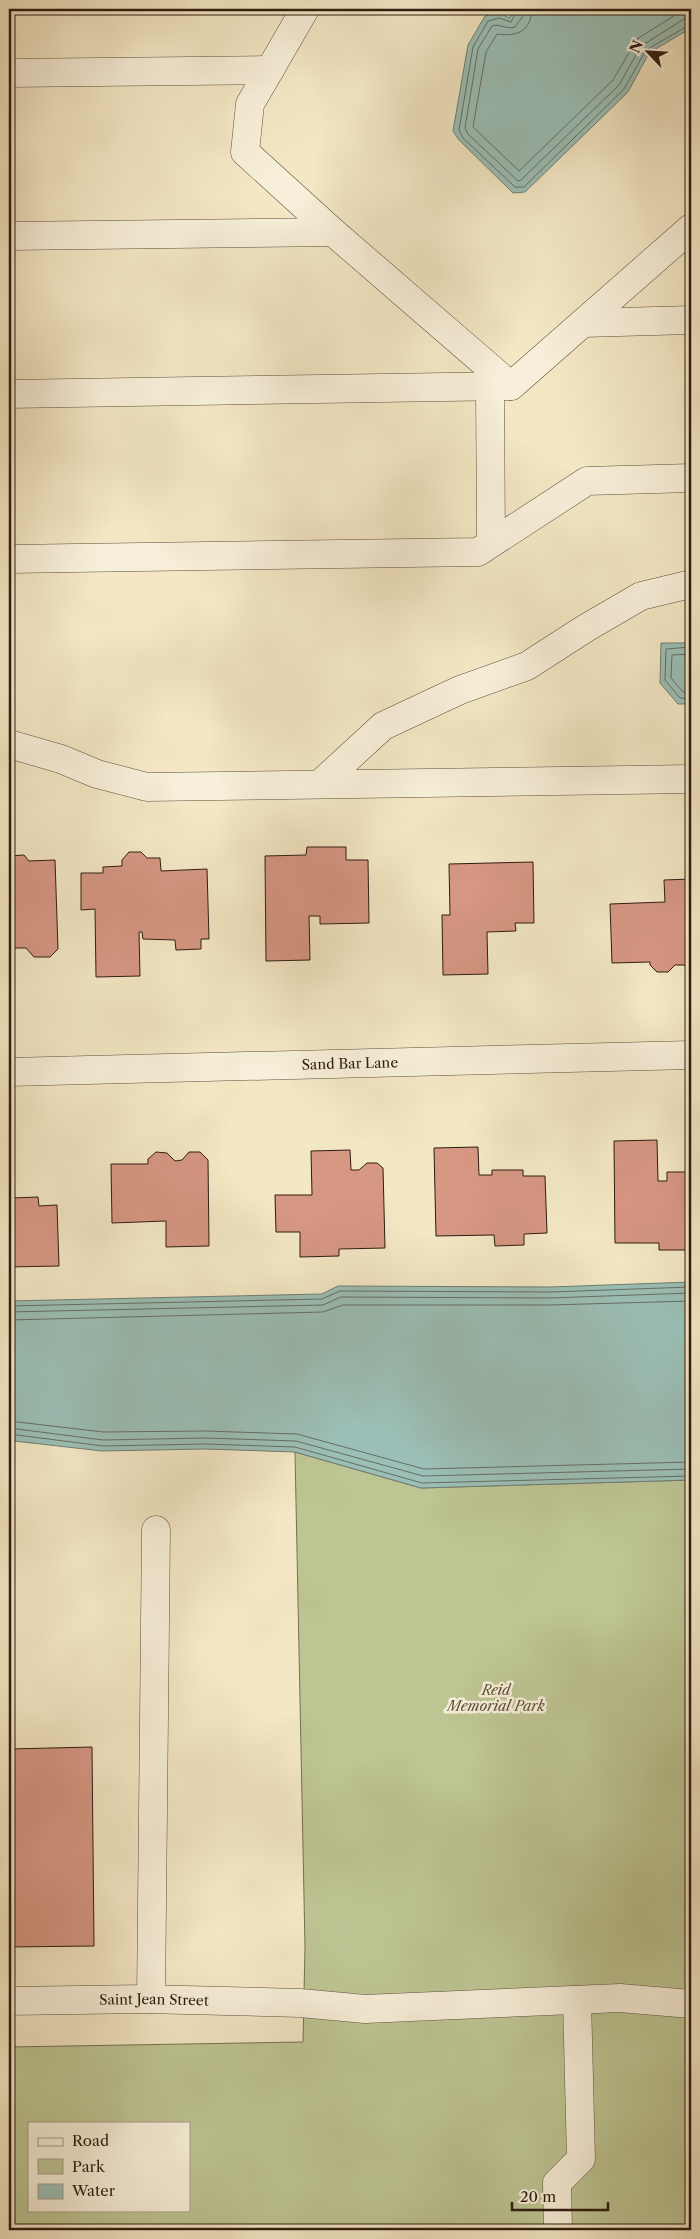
<svg xmlns="http://www.w3.org/2000/svg" width="700" height="2239" font-family="'Libre Caslon Text',serif">
<rect width="100%" height="100%" fill="#f3e7c4"/>
<filter id="stains"><feTurbulence type="fractalNoise" baseFrequency=".004" numOctaves="4"/><feColorMatrix values="0 0 0 0 .2 0 0 0 0 .09 0 0 0 0 .02 0 0 0 .5 -.17"/></filter>
<radialGradient id="worn" r=".72"><stop offset=".6" stop-color="#630" stop-opacity="0"/><stop offset="1" stop-color="#630" stop-opacity=".3"/></radialGradient>
<!-- green -->
<path fill="#bdc593" stroke="#767052" fill-rule="evenodd" d="M295 1452 421 1488 691 1480V2230H9V2047L303 2042 305 1947ZM29 2123H189V2210H29Z"/>
<!-- water -->
<g fill="#9bbfb6" stroke="#707e74">
<path d="M514 9H691V28L649 53 628 92 525 192 513 193 459 140 453 131 468 45 485 16 499 12 509 18Z"/>
<path d="M661 643H691V704H678L660 683Z"/>
<path d="M691 1282V1480L421 1488 295 1452 205 1449 102 1451 14 1441 9 1439V1301L322 1294 338 1286 550 1287Z"/>
</g>
<g fill="none" stroke-linecap="round" stroke-linejoin="round">
<!-- shore -->
<g stroke="#656e63" stroke-width="1">
<path d="M518 9 511 22 499 18 488 21 473 47 459 130 463 138 515 187H524L624 89 646 50 691 24"/>
<path d="M525 9 523 16 515 27C506 30 500 23 492 26L478 49 465 128 468 134 518 181 521 180 619 85 641 46 684 19 691 18"/>
<path d="M532 9C531 32 516 37 497 34L486 52 473 127 519 171 613 80 637 39 680 12 691 10"/>
<path d="M691 647 666 649 665 680 680 698 691 699"/>
<path d="M691 654 672 655 671 678 683 692 691 693"/>
<path d="M9 1306 322 1299 340 1291 550 1292 691 1287"/>
<path d="M9 1312 323 1305 341 1297 550 1298 691 1293"/>
<path d="M9 1320 323 1312 343 1305H550L691 1301"/>
<path d="M9 1421 103 1432 205 1431 297 1434 424 1469 691 1462"/>
<path d="M9 1428 103 1440 205 1438 296 1441 423 1476 691 1469"/>
<path d="M9 1434 103 1446 205 1444 295 1447 422 1483 691 1476"/>
</g>
</g>
<!-- building -->
<g fill="#d69783" stroke="#2f1c10">
<path d="M307 847H346V860H368L369 923 320 924V916H309L310 960 266 961 265 856 306 855Z"/>
<path d="M129 852H141L147 858H160L161 871 207 869 209 939H201V949L176 950 175 940 143 939 142 932H139L140 976 96 977 95 909 81 910V873H103V867L122 866V860Z"/>
<path d="M24 855 29 861 55 860 58 949 50 957H34L26 948H10L9 945V856Z"/>
<path d="M533 862 534 923H515L516 931 487 932 488 974 443 975 442 915H450L449 864Z"/>
<path d="M691 879V972L684 965H675L668 972H657L650 965V962L612 963 610 904 665 902 664 880Z"/>
<path d="M657 1140 658 1181H667V1172H691V1250H659V1243H615L614 1141Z"/>
<path d="M478 1147 479 1175H492V1170H523V1176H545L547 1233 524 1234V1245L495 1246 494 1235 436 1236 434 1148Z"/>
<path d="M350 1150 351 1170H359L367 1163H377L383 1168 385 1248 339 1249V1256L300 1257V1232H276L275 1195H312L311 1151Z"/>
<path d="M156 1152 167 1153 175 1161 182 1160 189 1152H200L208 1160 209 1246 166 1247V1221L112 1223 111 1164H148V1159Z"/>
<path d="M9 1163 10 1198 38 1197 39 1206 57 1205 59 1266 9 1267Z"/>
<path d="M92 1747 94 1946 9 1947V1749Z"/>
</g>
<g fill="none" stroke-linecap="round" stroke-linejoin="round">
<!-- minor casing -->
<g stroke="#604f3d" stroke-width="29">
<g id="minor">
<path d="M305 9 250 104 245 152 333 232 511 386 691 228"/>
<path d="M9 73 270 70"/>
<path d="M9 236 333 232"/>
<path d="M583 323 691 320"/>
<path d="M490 385 491 543"/>
<path d="M9 394 511 386"/>
<path d="M9 559 478 552 587 481 691 478"/>
<path d="M9 744 61 759 97 774 147 787 691 779"/>
<path d="M320 784 383 726 460 690 527 666 586 628 641 596 691 584"/>
<path id="s1" d="M9 1072 691 1055"/>
<path d="M151 1999 156 1530"/>
<path id="s2" d="M9 2001 145 1999 300 2003 365 2009 620 1998 691 2004"/>
<path d="M558 2230 557 2183 581 2159 577 2000"/>
</g>
</g>
<!-- minor -->
<use href="#minor" stroke="#f7efd9" stroke-width="28"/>
</g>
<g text-anchor="middle" stroke-width="5" stroke-linejoin="round" paint-order="stroke">
<!-- street labels -->
<g font-size="14" fill="#2f1c10" stroke="#f7efd9">
<text dy="5" stroke="none"><textPath href="#s1" startOffset="341">Sand Bar Lane</textPath></text>
<text dy="5" stroke="none"><textPath href="#s2" startOffset="145">Saint Jean Street</textPath></text>
</g>
<!-- park labels -->
<g font-size="14" font-style="italic" fill="#5a4f37" stroke="#f7efd9">
<text x="496" y="1695">Reid<tspan x="496" dy="16">Memorial Park</tspan></text>
</g>
</g>
<!-- margin -->
<rect width="700" height="2239" fill="none" stroke="#f3e7c4" stroke-width="30"/>
<rect x="10" y="10" width="680" height="2219" fill="none" stroke="#2f1c10" stroke-width="2.5"/>
<rect x="15" y="15" width="670" height="2209" fill="none" stroke="#2f1c10"/>
<!-- legend -->
<rect x="28" y="2122" width="162" height="90" fill="#f7efd9" stroke="#a79b89"/>
<rect x="38" y="2138" width="25" height="8" fill="#f7efd9" stroke="#a79b89"/>
<text x="72" y="2146" font-size="15" fill="#2f1c10">Road</text>
<rect x="38" y="2159" width="25" height="15" fill="#bdc593" stroke="#a79b89"/>
<text x="72" y="2172" font-size="15" fill="#2f1c10">Park</text>
<rect x="38" y="2184" width="25" height="15" fill="#9bbfb6" stroke="#a79b89"/>
<text x="72" y="2196" font-size="15" fill="#2f1c10">Water</text>
<!-- north arrow -->
<g transform="translate(648 52) rotate(295)" stroke="#f7efd9" stroke-width="4" paint-order="stroke">
<path d="M0-4L9 19L0 12L-9 19Z" fill="#2f1c10"/>
<text y="-8" font-size="14" font-weight="bold" text-anchor="middle" fill="#2f1c10">N</text>
</g>
<!-- scale -->
<path d="M512 2202v8h96v-8" fill="none" stroke="#2f1c10" stroke-width="2.5"/>
<text x="520" y="2202" font-size="15" fill="#2f1c10" stroke="#f7efd9" stroke-width="4" paint-order="stroke">20 m</text>
<rect width="100%" height="100%" filter="url(#stains)"/>
<rect width="100%" height="100%" fill="url(#worn)"/>
</svg>
